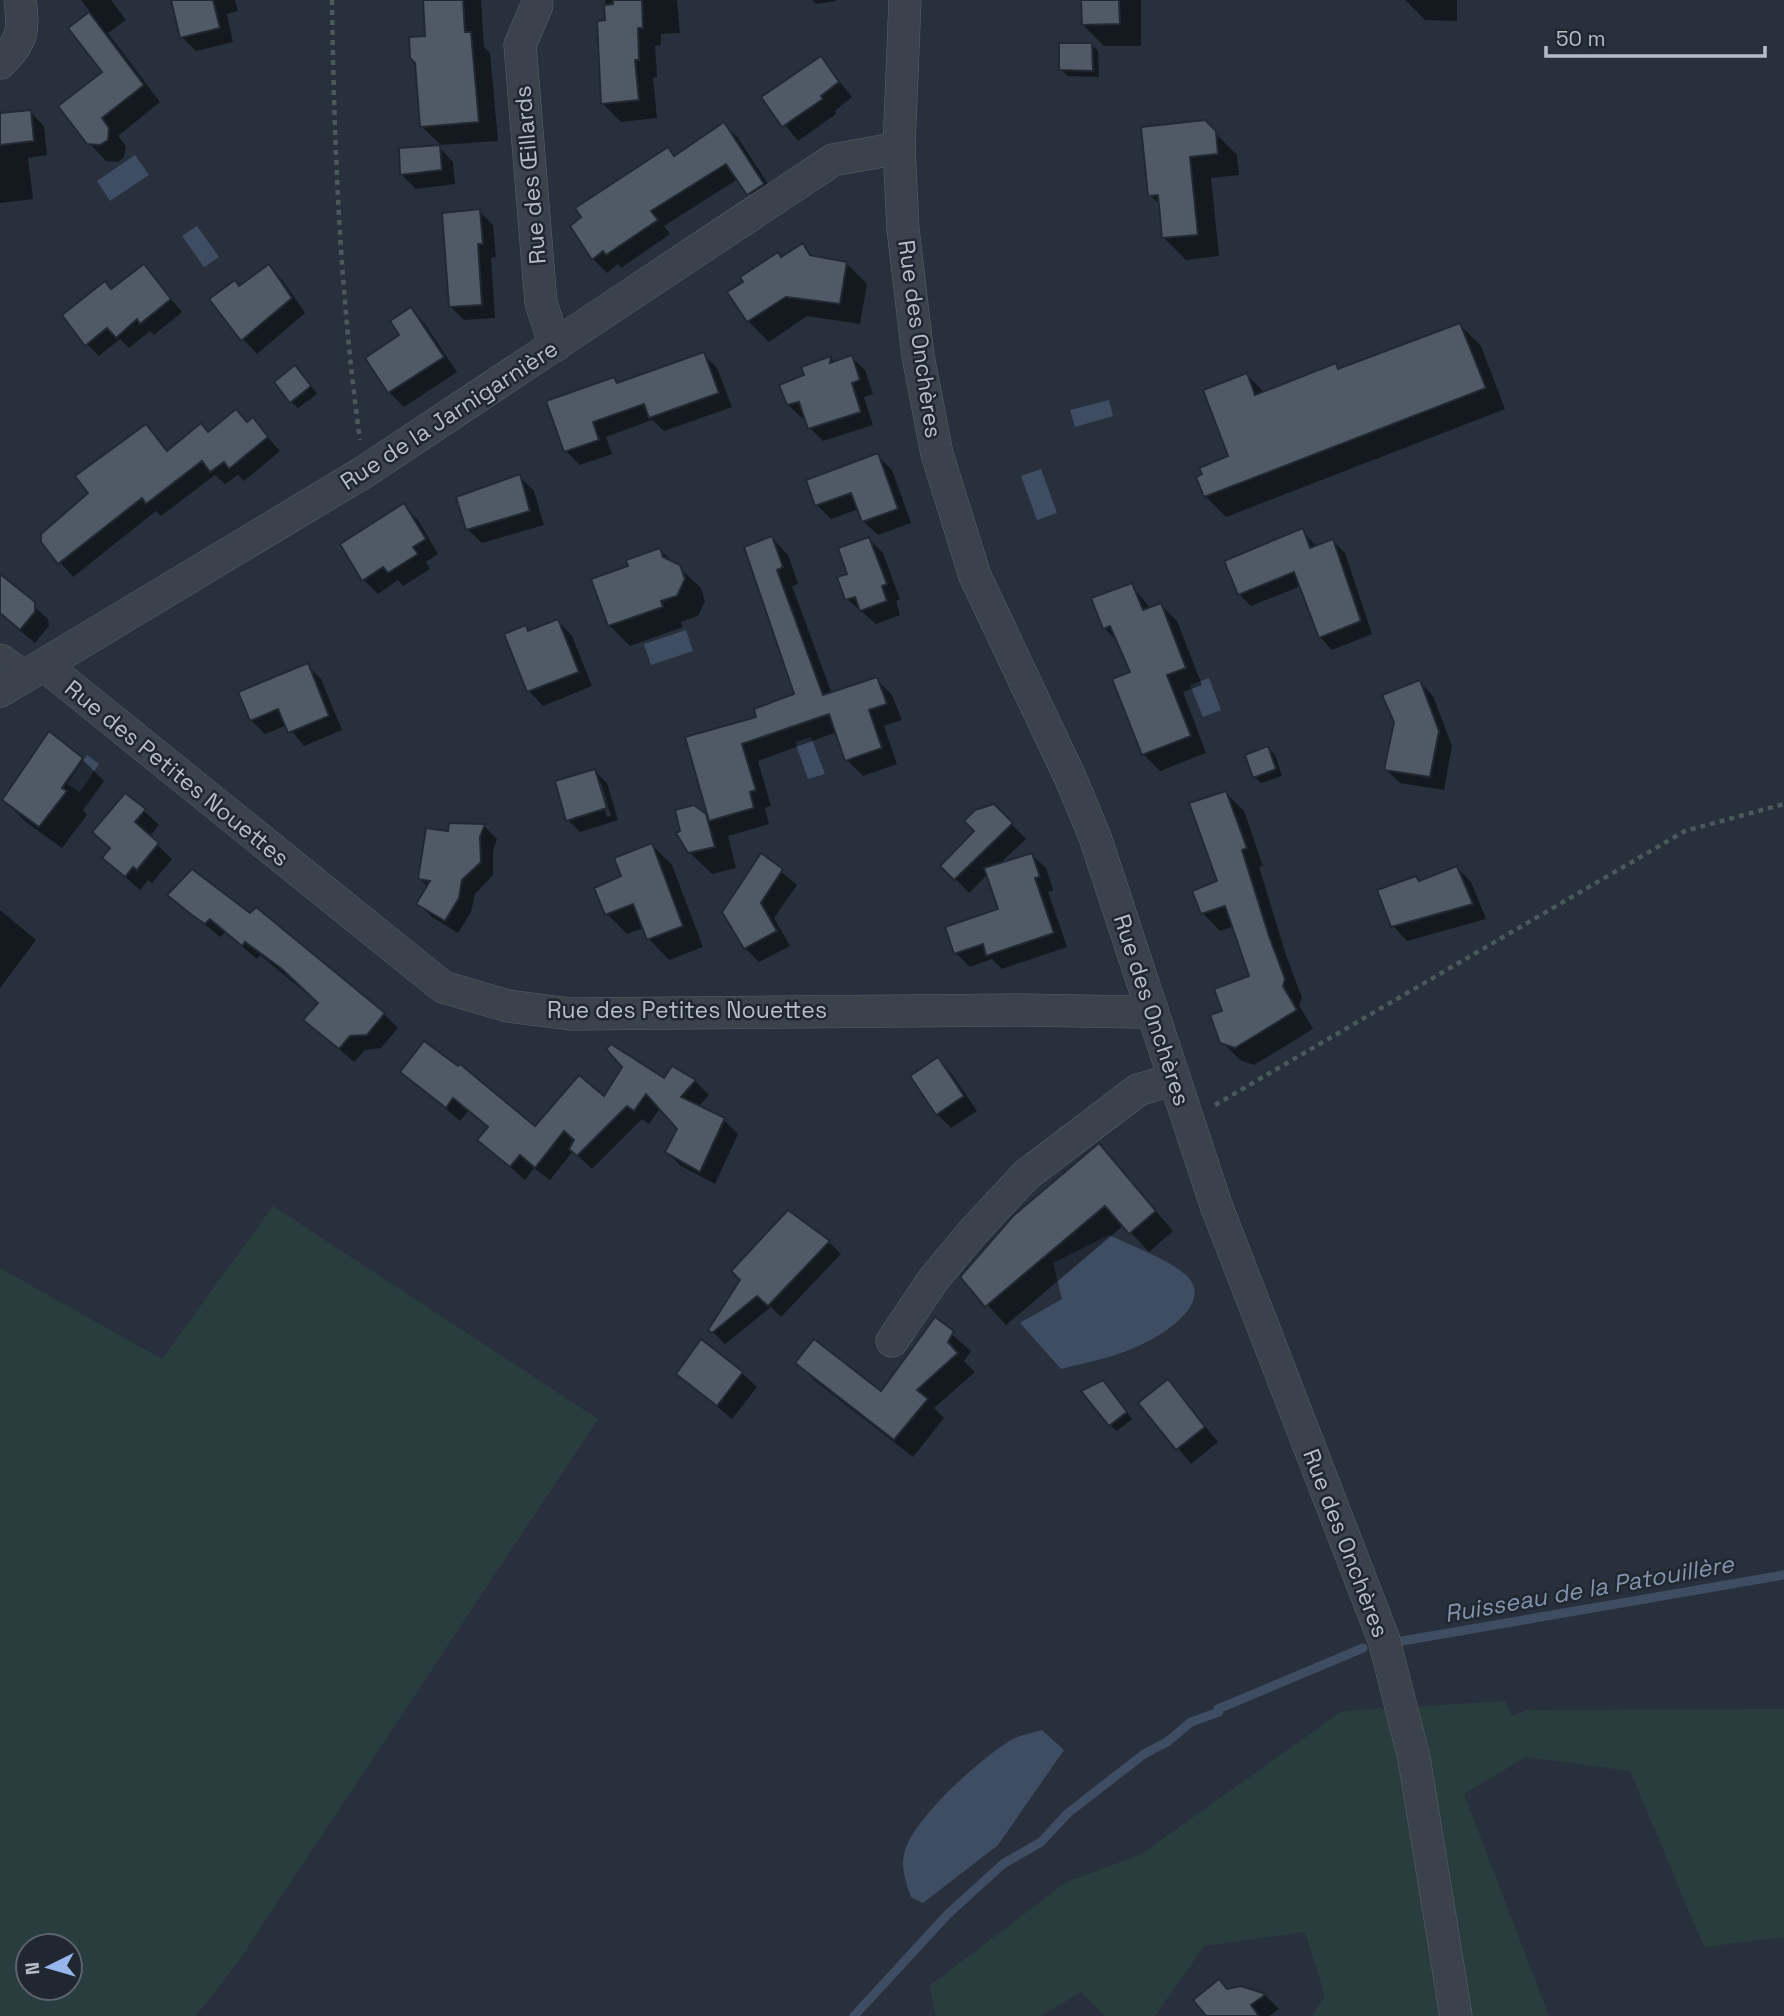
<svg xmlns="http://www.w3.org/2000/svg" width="1784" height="2016" font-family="'Space Grotesk',sans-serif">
<rect width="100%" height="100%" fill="#27303c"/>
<!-- green -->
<g fill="#2a3d3e" fill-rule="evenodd">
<path d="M273 1206 598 1419 238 1962 196 2016H0V1268L162 1359ZM70 1946V1988H28V1946Z"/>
<path d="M1505 1701 1512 1716 1527 1710 1784 1709V1937L1704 1947 1630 1771 1526 1757 1464 1794 1549 2016H1312L1325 1996 1305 1932 1204 1946 1155 2016H1105L1081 1992 1041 2016H936L929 1986 1066 1882 1140 1855 1342 1711Z"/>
</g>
<!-- water -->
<g fill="#3f4d63">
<path d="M135 155 149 175 110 201 97 181Z"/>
<path d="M197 226 219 257 204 267 182 236Z"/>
<path d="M1109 400 1113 416 1075 427 1070 410Z"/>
<path d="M1041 469 1057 513 1037 520 1021 476Z"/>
<path d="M686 630 693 651 651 665 644 644Z"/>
<path d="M1209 678 1221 710 1203 717 1190 685Z"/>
<path d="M811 737 825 774 808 779 795 742Z"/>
<path d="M87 755 99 764 80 792 67 784Z"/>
<path d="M1109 1235C1132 1246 1160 1256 1181 1271 1224 1302 1154 1341 1129 1350 1107 1359 1083 1363 1061 1369L1020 1323 1062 1299 1053 1263Z"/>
<path d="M1042 1730 1064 1750 998 1845 923 1903 911 1897C906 1883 901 1869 904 1854 911 1820 981 1758 1011 1740 1020 1735 1032 1733 1042 1730Z"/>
</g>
<!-- shadow -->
<g fill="#0007" fill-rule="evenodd">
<path d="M81 0H111L126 20 108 33 160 102 118 136 126 146 124 157 118 162 106 161 89 143 105 73 70 28 91 13Z"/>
<path d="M173 0H235L238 11 227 14 233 42 196 51 182 37Z"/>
<path d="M424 0H481L484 47 490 53 498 141 441 145 421 126 427 37Z"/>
<path d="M605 0H677L680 33 661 34V45L655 46 657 77 653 78 657 118 621 122 602 103 598 47 601 46 607 22Z"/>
<path d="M812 0H835L836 1 816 4Z"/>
<path d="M1081 0H1141V46H1104L1082 24Z"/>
<path d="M1405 0H1457V21L1425 20Z"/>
<path d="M1091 44 1098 51 1099 77 1068 76 1061 70Z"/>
<path d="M821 58 852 97 835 111 836 114 798 141 763 97Z"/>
<path d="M30 112 44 126 47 155 28 158 33 199 0 203V115Z"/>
<path d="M1204 122 1237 155 1239 175 1211 178 1219 256 1186 260 1164 238 1161 206 1150 195Z"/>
<path d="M724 124 738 138 777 198 763 208 738 179 664 226 670 234 621 268 618 264 607 273 593 259 584 217 577 208 668 149 676 157Z"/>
<path d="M439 147 453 162 455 184 416 189 402 175Z"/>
<path d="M479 211 493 225 496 257 491 258 495 318 464 320 450 306Z"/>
<path d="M802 245 815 258 846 263 867 284 860 324 807 316 769 342 748 321 730 293Z"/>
<path d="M269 266 283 281 305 313 257 354 243 339Z"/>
<path d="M144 267 182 312 154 335 150 331 129 348 120 339 99 356 87 344 112 291Z"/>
<path d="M411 309 425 324 457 372 404 407 389 392 367 359 402 336Z"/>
<path d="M1460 325 1481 346 1505 409 1226 517 1205 496 1230 457 1247 375 1265 393 1336 365 1340 370Z"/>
<path d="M703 354 717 368 732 407 664 431 652 420 606 437 612 454 580 465 566 451 614 379 619 384Z"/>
<path d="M851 357 865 370 873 394 864 397 873 425 823 441 810 428 806 417 802 418 788 405 806 376 803 368 831 358 835 363Z"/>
<path d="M302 374 317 394 298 408 291 402Z"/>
<path d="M252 420 280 451 244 481 238 475 225 484 215 475 161 516 156 511 73 577 43 542 47 528 91 493 146 427 169 452 208 433Z"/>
<path d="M878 456 892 470 911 523 878 535 863 521 859 509 831 519 817 505Z"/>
<path d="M519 476 534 491 544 525 482 543 467 529Z"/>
<path d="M404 506 418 520 438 554 426 562 430 569 403 586 398 580 378 594 364 580Z"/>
<path d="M1302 530 1317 547 1333 541 1345 553 1372 634 1332 650 1320 637 1301 586 1251 606 1239 594Z"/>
<path d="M772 538 788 555 798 584 792 586 832 694 876 679 892 695 902 720 884 726 897 764 863 776 847 760 837 732 758 761 771 806 765 808 769 824 728 836 736 868 712 874 689 852 705 815 710 820 687 738 758 718 796 696Z"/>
<path d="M869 539 883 553 900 599 896 601 900 615 876 624 847 599 849 575Z"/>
<path d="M660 550 701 588 705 601 698 616 681 622 683 627 630 646 609 625 631 567Z"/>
<path d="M0 576 48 619 49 626 35 643 0 614Z"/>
<path d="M1131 585 1151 609 1161 605 1177 621 1202 685 1183 692 1206 753 1160 771 1143 754 1133 673 1120 644 1104 628 1093 599Z"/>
<path d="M558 621 572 636 592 686 543 706 529 691 506 635 526 627 531 632Z"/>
<path d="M307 665 321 679 342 730 304 746 287 725 265 734 251 720Z"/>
<path d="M1420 682 1433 696 1452 746 1444 790 1400 783 1386 769Z"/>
<path d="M1268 748 1275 755 1282 776 1261 783 1255 777Z"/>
<path d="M82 759 104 781 83 810 87 815 62 848 26 822 4 800Z"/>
<path d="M595 771 607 783 618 820 580 832 568 820ZM597 783H601L611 816 607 817Z"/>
<path d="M1226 793 1244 811 1263 866 1259 867 1286 955 1302 998 1299 1005 1313 1029 1254 1065 1240 1060 1222 1042 1224 1012 1251 977 1234 926 1220 931 1203 913 1219 882Z"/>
<path d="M994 806 1026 839 997 866 1032 855 1046 868 1053 890 1048 892 1067 947 1002 969 992 959 970 967 956 953 1000 910 988 874 969 893 943 866 976 831Z"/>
<path d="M144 811 159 825 149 837 172 859 152 883 148 880 140 890 104 858Z"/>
<path d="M451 825 484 826 497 839 493 851V875L475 894 471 912 458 933 432 917 419 904 428 887 420 879 450 833Z"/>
<path d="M652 845 672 865 703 947 669 960 649 939 644 928 627 934 607 914 624 877Z"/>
<path d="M761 855 797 885 774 918 790 946 759 962 745 948Z"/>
<path d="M1457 868 1471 882 1486 919 1407 941 1393 926 1416 878 1420 882Z"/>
<path d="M170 895 384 1014 398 1028 381 1048 365 1050 354 1062 306 1020 319 1004 260 955 257 959 225 932 220 937Z"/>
<path d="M0 910 36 940 0 988Z"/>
<path d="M938 1060 952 1074 977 1111 951 1128 937 1114Z"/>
<path d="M672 1068 695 1081 709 1095 698 1107 724 1120 738 1134 715 1184 681 1166 667 1152 679 1128 661 1107 649 1124 642 1119 592 1169 573 1151 550 1180 534 1168 525 1180 479 1140 489 1128 468 1111 460 1121 403 1072 536 1128 604 1098 664 1080Z"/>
<path d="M1099 1145 1173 1231 1149 1252 1124 1225 1006 1325 962 1277Z"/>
<path d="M829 1242 841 1254 781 1317 771 1307 725 1344 710 1329Z"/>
<path d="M935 1320 971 1351 964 1361 975 1372 934 1408 944 1418 913 1457 815 1381 797 1363 881 1393Z"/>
<path d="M742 1373 757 1387 732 1419 678 1374Z"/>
<path d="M1168 1381 1218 1442 1191 1464 1141 1403Z"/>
<path d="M1109 1389 1132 1419 1117 1431 1110 1425Z"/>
<path d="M1241 1988 1265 1995 1279 2009 1269 2016H1209L1228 1990Z"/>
</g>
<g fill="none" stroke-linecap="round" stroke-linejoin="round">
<!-- stream -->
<g stroke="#3f4d63" stroke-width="9">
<path d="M1402 1641 1784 1575"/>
<path d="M854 2016 948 1914 1003 1864 1041 1842 1068 1813 1144 1754 1167 1742 1191 1722 1219 1712 1218 1709 1363 1648"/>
</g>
</g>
<!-- building -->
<g fill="#505a67" stroke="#222933" stroke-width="2">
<path d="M171 0H213L220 28 180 38Z"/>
<path d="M423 0H463L465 32H471L479 122 420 127 415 63 410 58 409 37 425 36Z"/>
<path d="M613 0H642L643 28H638L639 60H635L639 100 601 104 597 21 605 20 604 5 613 4Z"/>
<path d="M1081 0H1119L1120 24 1082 25Z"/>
<path d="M89 12 144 85 102 118 109 128 108 140 100 145 87 144 58 106 102 72 68 28Z"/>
<path d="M1059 43H1092L1093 71 1059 70Z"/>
<path d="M821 56 839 82 821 96 823 99 782 127 761 97Z"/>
<path d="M31 110 34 141 0 145V113Z"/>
<path d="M1205 120 1216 131 1218 154 1190 157 1198 235 1162 238 1158 195 1148 196 1141 127Z"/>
<path d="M724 122 764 184 747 195 726 164 651 211 658 220 606 255 603 251 592 260 570 226 581 217 575 208 668 147 674 156Z"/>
<path d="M440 145 442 170 400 175 399 148Z"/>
<path d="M480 209 483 244H478L482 305 449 307 442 213Z"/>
<path d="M803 243 810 255 847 262 840 304 786 297 747 322 727 292 743 282 740 277 778 252 781 257Z"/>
<path d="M144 264 171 299 140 324 137 319 116 338 107 328 85 346 62 315 105 281 111 289Z"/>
<path d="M269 264 292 298 241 341 209 299 235 280 239 286Z"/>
<path d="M411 307 444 357 388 393 365 358 399 335 390 321Z"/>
<path d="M1460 323 1486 388 1204 497 1196 477 1202 474 1199 468 1228 456 1203 390 1247 373 1255 395 1336 363 1338 369Z"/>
<path d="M704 352 719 393 649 418 644 404 593 422 599 440 564 452 546 401 614 377 617 383Z"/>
<path d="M852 355 860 380 852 383 861 412 808 429 799 402 787 405 779 385 804 375 801 367 831 356 830 363Z"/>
<path d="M295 365 311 386 290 403 274 382Z"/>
<path d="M236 409 247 422 253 417 268 437 229 469 224 462 210 472 202 461 146 504 142 498 58 564 41 542V534L88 493 75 476 146 424 167 451 201 423 208 432Z"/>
<path d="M878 453 898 509 862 522 851 493 815 506 806 480Z"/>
<path d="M520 474 530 511 466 530 456 497Z"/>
<path d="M404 503 426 539 413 547 418 554 388 573 383 567 362 581 340 544Z"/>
<path d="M1303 528 1310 548 1333 539 1361 621 1319 638 1294 572 1238 595 1224 561Z"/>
<path d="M772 536 783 567 777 570 823 695 877 677 887 704 869 710 882 748 845 761 829 714 742 744 756 790 750 792 754 808 709 821 685 737 756 717 754 709 794 694 744 547Z"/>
<path d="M869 537 887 584 882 586 887 601 860 611 855 597 845 600 837 577 847 574 838 548Z"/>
<path d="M660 548 663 557 680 565 685 579 677 596 661 601 663 607 608 626 591 579 628 566 626 560Z"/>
<path d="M0 574 35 602V612L20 630 0 613Z"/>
<path d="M1132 583 1143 610 1161 603 1186 668 1167 675 1191 736 1142 755 1112 679 1130 672 1110 626 1103 629 1091 598Z"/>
<path d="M558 619 579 672 527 692 504 634 526 625 528 631Z"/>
<path d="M308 663 329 716 288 733 278 709 250 721 238 692Z"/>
<path d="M1420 680 1439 731 1430 777 1384 770 1394 722 1382 695Z"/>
<path d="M49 731 83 758 62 788 67 791 39 827 2 800Z"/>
<path d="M1268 746 1276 769 1253 778 1245 755Z"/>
<path d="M595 769 607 808 566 821 555 781Z"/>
<path d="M1226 791 1247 848 1242 850 1269 936 1285 979 1283 986 1297 1010 1235 1048 1220 1043 1210 1015 1222 1011 1214 989 1249 976 1225 906 1201 914 1192 891 1217 881 1189 803Z"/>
<path d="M125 793 146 809 135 822 159 843 137 870 133 867 125 877 102 858 110 848 92 832Z"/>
<path d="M994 804 1013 823 954 880 940 866 974 831 964 821 975 810Z"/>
<path d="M694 805 706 814 715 847 688 853 676 833 680 831 675 810Z"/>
<path d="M449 823 485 824 480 837 481 862 462 880 459 898 445 921 416 904 430 881 418 879 426 828 448 831Z"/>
<path d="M652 843 683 926 647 940 633 904 605 915 594 888 621 876 614 858Z"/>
<path d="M761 853 783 869 761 903 777 931 744 949 722 912Z"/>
<path d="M1032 853 1040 877 1035 878 1054 933 986 956 983 944 954 954 945 927 998 909 984 868Z"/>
<path d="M1457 866 1473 904 1391 927 1377 890 1416 876 1419 881Z"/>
<path d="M192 869 250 913 256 907 385 1013 367 1035 350 1036 339 1049 303 1020 318 1003 282 969 245 942 242 946 210 919 205 924 192 915 167 895Z"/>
<path d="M424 1041 458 1066 460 1064 535 1126 579 1075 604 1096 622 1067 606 1049 611 1044 664 1078 672 1066 696 1080 681 1097 725 1118 700 1172 665 1152 677 1129 646 1094 634 1111 627 1106 577 1156 569 1149 574 1140 564 1131 535 1168 520 1155 510 1167 477 1140 488 1127 453 1098 446 1108 400 1072Z"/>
<path d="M938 1057 964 1096 936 1115 910 1076Z"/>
<path d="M1099 1143 1156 1211 1129 1234 1105 1206 985 1307 960 1277 1013 1216Z"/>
<path d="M788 1210 830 1241 768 1306 757 1296 712 1333 708 1330 740 1280 731 1271Z"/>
<path d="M935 1317 954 1331 948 1342 958 1353 917 1390 928 1399 894 1440 795 1363 814 1339 881 1391Z"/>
<path d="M701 1339 743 1372 717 1406 676 1374Z"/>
<path d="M1168 1379 1205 1427 1176 1450 1138 1403Z"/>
<path d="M1103 1380 1127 1412 1109 1426 1081 1391Z"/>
<path d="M1219 1979 1227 1989 1241 1986 1266 1994 1251 2005 1259 2016H1206L1193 2000Z"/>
</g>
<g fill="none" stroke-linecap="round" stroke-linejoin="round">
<!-- minor casing -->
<g stroke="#59606a" stroke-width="33">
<g id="minor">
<path d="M905 0 899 148 903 229 918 356 937 454 975 576 1070 777 1095 837 1216 1205 1384 1640 1414 1758 1456 2016"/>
<path d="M537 5 520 45 541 303 555 346"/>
<path d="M0 63C23 41 24 31 20 0"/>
<path d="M0 660 24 677"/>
<path d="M44 665 443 987 508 1006 571 1014 1019 1010 1140 1012 1152 1009"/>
<path d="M0 691 364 472 833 160 899 148"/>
<path d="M892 1341 933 1280 972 1233 1026 1175 1138 1090 1174 1079"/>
</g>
</g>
<!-- path -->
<g stroke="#49595c" stroke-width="4.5" stroke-dasharray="5 5" stroke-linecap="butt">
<path d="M332 0C334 147 340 294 360 440"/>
<path d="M1215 1105 1685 831 1784 804"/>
</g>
<!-- minor -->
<use href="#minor" stroke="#3b424c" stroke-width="32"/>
</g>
<g text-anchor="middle" stroke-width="5" stroke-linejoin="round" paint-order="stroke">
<!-- street labels -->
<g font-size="23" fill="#b7bdc7" stroke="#202731">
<text transform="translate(530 175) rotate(-95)" y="8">Rue des Œillards</text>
<text transform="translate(920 339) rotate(82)" y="8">Rue des Onchères</text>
<text transform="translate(449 415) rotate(-33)" y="8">Rue de la Jarnigarnière</text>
<text transform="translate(177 773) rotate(39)" y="8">Rue des Petites Nouettes</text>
<text x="687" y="1018">Rue des Petites Nouettes</text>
<text transform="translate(1152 1010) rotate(72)" y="8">Rue des Onchères</text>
<text transform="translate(1346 1543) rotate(69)" y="8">Rue des Onchères</text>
</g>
<!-- water labels -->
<g font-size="24" font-style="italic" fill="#8293ab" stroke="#202731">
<text transform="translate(1589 1589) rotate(-10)" y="8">Ruisseau de la Patouillère</text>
</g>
</g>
<!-- north arrow -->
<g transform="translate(49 1967) rotate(265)"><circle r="33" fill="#202731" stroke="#5c636d" stroke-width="2"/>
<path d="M0-5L12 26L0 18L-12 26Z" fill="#97b7ec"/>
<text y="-10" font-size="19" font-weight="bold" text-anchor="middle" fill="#b7bdc7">N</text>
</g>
<!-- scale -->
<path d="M1546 46v10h219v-10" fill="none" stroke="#b7bdc7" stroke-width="3.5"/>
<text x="1556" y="46" font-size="21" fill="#b7bdc7" stroke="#202731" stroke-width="5" paint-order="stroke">50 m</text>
</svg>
